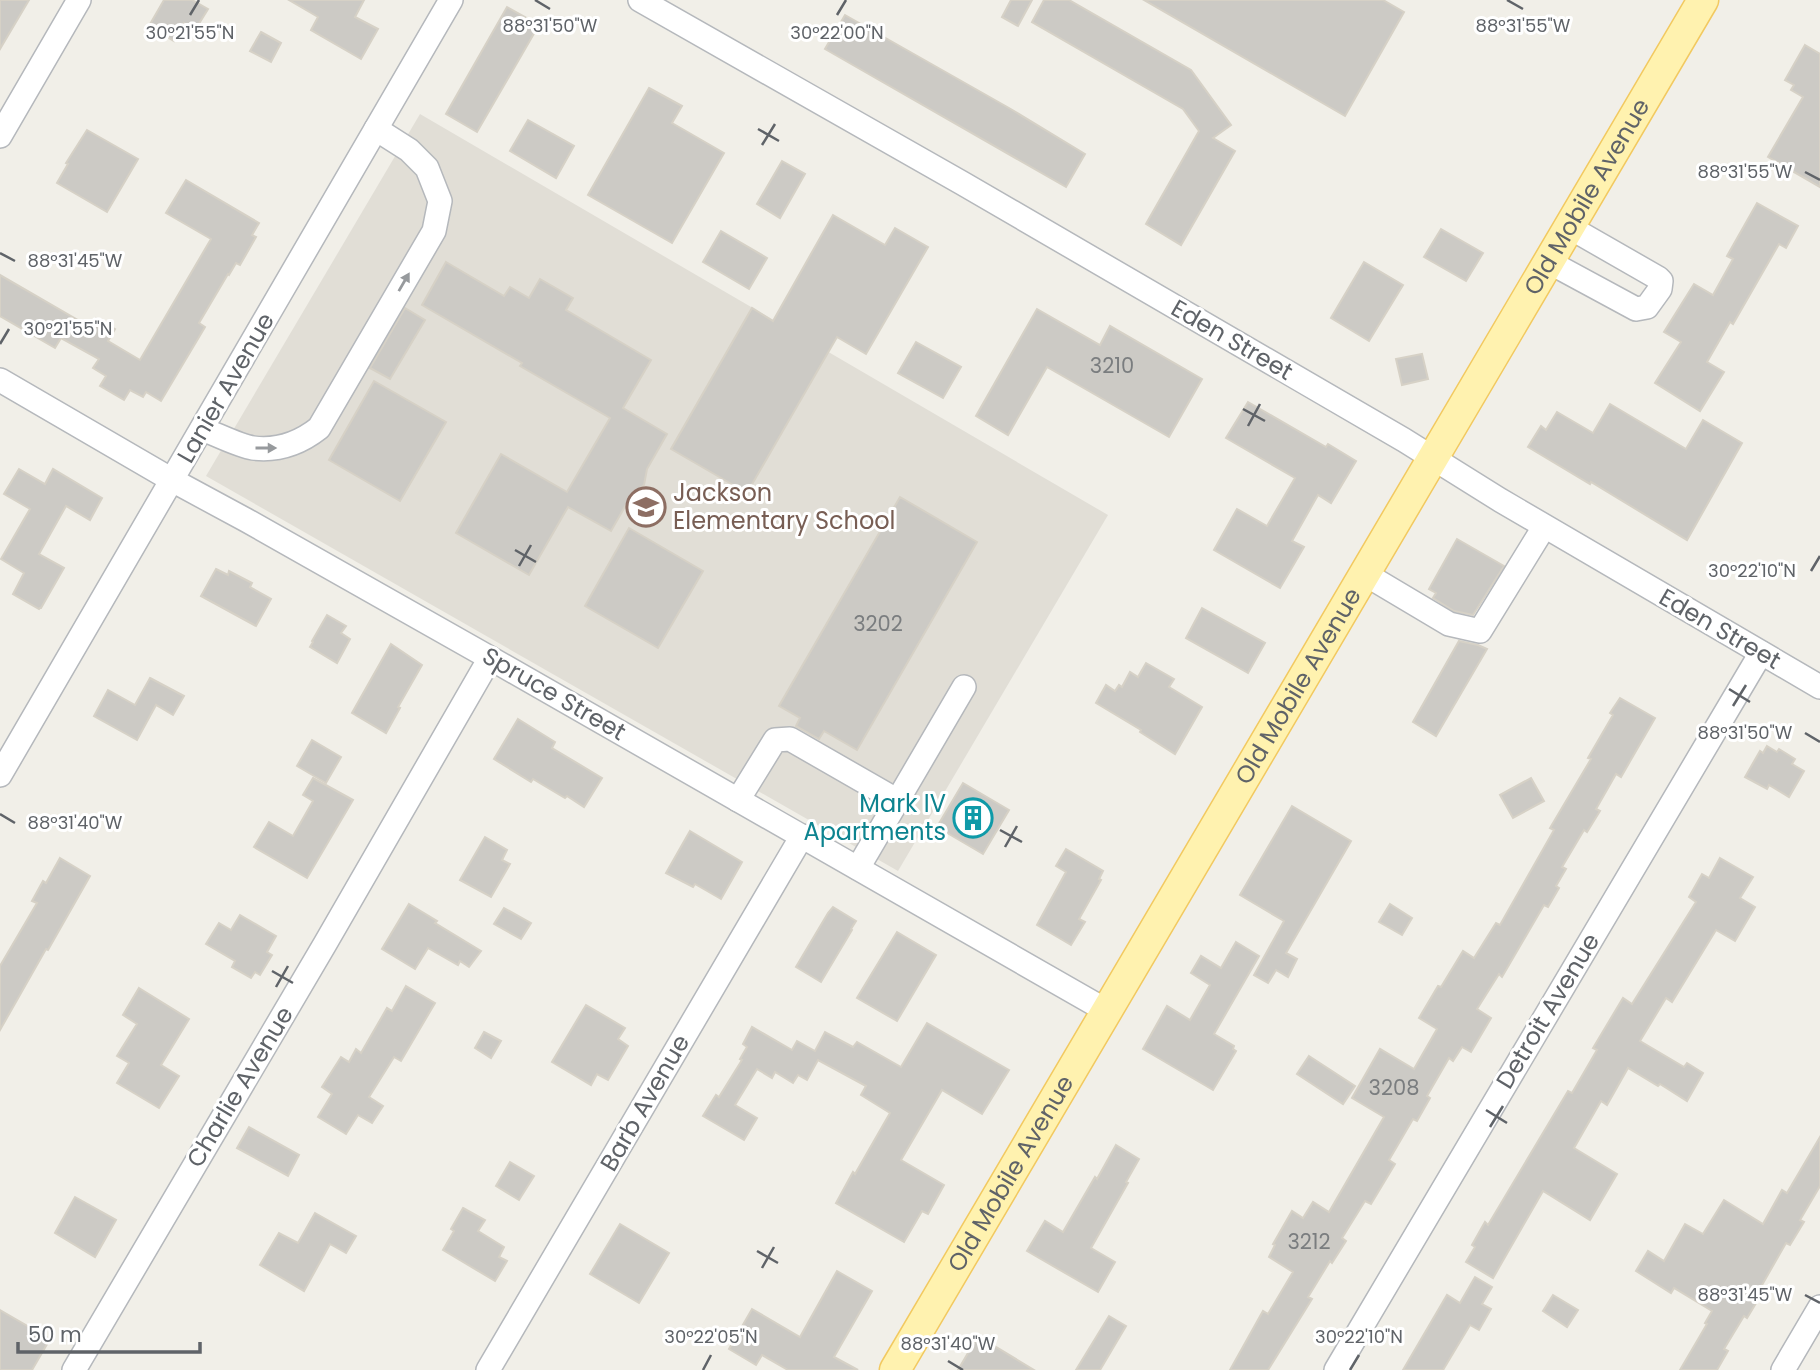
<svg xmlns="http://www.w3.org/2000/svg" width="1820" height="1370" font-family="Poppins,sans-serif">
<rect width="100%" height="100%" fill="#f1efe8"/>
<!-- education -->
<path fill="#e1ded6" d="M420 114 1108 515 898 871 206 476Z"/>
<!-- building -->
<g fill="#cccac5" stroke="#d6d1c6" stroke-width="2">
<path d="M0 0H29L0 49Z"/>
<path d="M164 0H192L208 9 195 30 184 23 174 41 149 26Z"/>
<path d="M289 0H364L355 17 378 29 361 59 311 30 318 17Z"/>
<path d="M1011 0H1032L1018 26 1002 17Z"/>
<path d="M1044 0H1069L1191 70 1231 125 1213 138 1235 151 1181 245 1146 224 1199 131 1183 109 1032 22Z"/>
<path d="M1144 0H1383L1404 12 1345 116Z"/>
<path d="M507 7 539 25 477 132 446 114Z"/>
<path d="M845 15 1009 108 1085 154 1066 187 825 49Z"/>
<path d="M261 32 281 43 271 62 250 51Z"/>
<path d="M1805 45 1820 54V187L1768 157 1803 97 1791 90 1794 85 1785 80Z"/>
<path d="M649 88 682 106 672 123 724 153 672 243 588 195Z"/>
<path d="M528 120 574 146 556 178 510 151Z"/>
<path d="M87 130 138 159 107 212 57 183 68 164 66 163Z"/>
<path d="M782 161 805 174 780 218 757 204Z"/>
<path d="M186 180 259 223 252 235 256 237 240 265 236 263 229 275 228 274 199 323 205 327 161 401 146 392 143 397 130 390 124 400 100 386 106 376 93 368 99 359 61 338 55 348 0 316V275L90 327 96 318 115 329 108 341 140 360 211 239 166 213Z"/>
<path d="M1757 203 1798 226 1786 248 1779 244 1733 324 1730 322 1707 362 1724 372 1700 411 1655 383 1681 342 1664 332 1694 284 1713 295 1733 259 1727 256Z"/>
<path d="M833 215 885 245 895 228 928 247 866 354 837 337 747 493 671 449 752 308 773 321Z"/>
<path d="M1441 229 1483 253 1466 281 1424 257Z"/>
<path d="M721 231 767 258 749 289 703 262Z"/>
<path d="M446 262 504 296 510 287 529 298 540 279 573 298 566 310 651 360 623 408 667 434 647 469 644 485 631 496 611 531 568 507 529 575 456 533 501 454 567 492 610 418 520 366 522 363 422 305Z"/>
<path d="M1364 262 1403 285 1369 341 1331 318Z"/>
<path d="M405 308 425 320 390 379 370 368Z"/>
<path d="M1037 309 1100 345 1110 326 1202 379 1169 437 1047 367 1008 435 976 416Z"/>
<path d="M916 342 961 367 943 398 898 373Z"/>
<path d="M1422 354 1428 379 1402 385 1396 359Z"/>
<path d="M374 381 446 422 400 501 329 460Z"/>
<path d="M1248 402 1326 447 1328 444 1356 461 1331 503 1318 495 1292 541 1304 547 1280 588 1214 550 1237 509 1267 526 1295 478 1226 438Z"/>
<path d="M1610 404 1686 449 1703 420 1742 443 1687 540 1591 482 1590 484 1528 447 1541 426 1546 430 1557 412 1593 433Z"/>
<path d="M19 469 45 484 53 469 102 498 90 520 66 506 39 554 64 568 41 608H40L39 609 13 594 24 573 1 559 30 509 4 494Z"/>
<path d="M900 497 977 542 857 750 824 731 819 739 796 726 800 718 779 706Z"/>
<path d="M629 528 703 571 658 648 585 606Z"/>
<path d="M1457 539 1504 566 1473 615 1454 611 1433 598 1436 593 1429 589Z"/>
<path d="M216 569 228 575 229 571 252 583 250 587 271 599 256 626 201 596Z"/>
<path d="M1202 608 1265 643 1248 673 1186 638Z"/>
<path d="M327 615 346 626 341 633 350 639 337 663 310 647 313 642 312 641Z"/>
<path d="M1459 641 1478 645 1487 649 1436 736 1413 722Z"/>
<path d="M391 644 422 665 398 707 400 708 386 733 352 713Z"/>
<path d="M1146 663 1174 679 1169 687 1202 707 1175 754 1140 732 1141 730 1096 703 1106 685 1115 691 1119 685 1122 687 1130 672 1138 677Z"/>
<path d="M150 678 184 696 173 715 156 705 137 740 94 716 108 690 135 705Z"/>
<path d="M1620 698 1655 718 1621 777 1616 774 1596 809 1600 811 1587 832 1584 830 1562 867 1566 869 1556 886 1559 888 1548 907 1544 905 1502 977 1499 974 1477 1009 1491 1018 1471 1052 1462 1047 1453 1061 1449 1058 1427 1096 1430 1098 1417 1121 1413 1119 1389 1160 1395 1164 1371 1204 1365 1201 1342 1238 1346 1241 1332 1263 1330 1261 1308 1297 1312 1299 1268 1370H1230L1263 1311 1268 1314 1293 1272 1269 1257 1275 1245 1273 1244 1292 1211 1303 1218 1313 1202 1329 1212 1384 1117 1352 1098 1380 1049 1414 1069 1437 1029 1419 1018 1438 986 1441 987 1463 951 1474 958 1496 923 1500 925 1554 830 1550 828 1591 759 1588 758 1613 715 1610 713Z"/>
<path d="M518 719 555 742 552 748 602 778 584 807 567 796 565 798 533 779 531 782 494 759Z"/>
<path d="M312 740 341 757 326 783 297 766Z"/>
<path d="M1767 746 1777 752 1779 749 1795 759 1792 764 1804 771 1789 797 1769 785 1767 789 1745 777 1760 751 1763 753Z"/>
<path d="M313 778 353 800 307 878 254 847 269 822 293 836 313 801 303 795Z"/>
<path d="M1531 778 1544 801 1513 818 1500 795Z"/>
<path d="M963 783 1009 810 983 854 937 827Z"/>
<path d="M1292 806 1351 841 1286 953 1297 959 1288 977 1276 970 1268 983 1254 975 1284 921 1240 895Z"/>
<path d="M690 831 742 862 721 899 695 884 693 887 666 873Z"/>
<path d="M485 837 507 850 502 860 510 864 491 897 460 880Z"/>
<path d="M1066 849 1103 871 1099 879 1101 880 1079 919 1085 922 1071 945 1037 925 1066 872 1056 866Z"/>
<path d="M60 858 90 876 48 950 46 949 0 1030V966L37 903 32 901 43 881 46 883Z"/>
<path d="M1720 858 1753 877 1740 898 1755 907 1735 941 1716 930 1672 1002 1666 998 1640 1041 1684 1067 1687 1063 1703 1073 1687 1101 1660 1084 1658 1086 1628 1068 1607 1105 1601 1101 1574 1148 1617 1174 1590 1220 1543 1191 1493 1278 1466 1262 1475 1247 1472 1245 1485 1222 1488 1225 1568 1091 1572 1093 1597 1050 1593 1048 1623 998 1632 1004 1696 902 1689 897 1702 874 1709 878Z"/>
<path d="M409 904 437 921 435 923 481 951 469 967 460 961 458 965 428 948 415 969 382 949Z"/>
<path d="M1390 904 1412 918 1402 935 1379 922Z"/>
<path d="M833 907 856 921 851 929 852 930 821 982 796 967 828 913Z"/>
<path d="M504 908 531 923 521 939 494 924Z"/>
<path d="M240 915 276 936 267 952 272 955 260 975 255 972 251 978 232 967 235 961 206 944 219 923 231 930Z"/>
<path d="M897 932 936 955 897 1021 857 998Z"/>
<path d="M1236 942 1259 956 1214 1034 1234 1046 1233 1049 1236 1051 1213 1090 1143 1049 1167 1006 1190 1020 1210 985 1191 973 1201 956 1221 968Z"/>
<path d="M406 986 435 1003 401 1061 394 1057 369 1097 383 1106 372 1123 358 1115 346 1134 318 1117 332 1094 322 1087 341 1057 349 1062 356 1049 361 1053 387 1008 392 1011Z"/>
<path d="M139 988 189 1019 161 1065 179 1076 159 1108 117 1083 129 1063 117 1056 137 1024 123 1015Z"/>
<path d="M586 1005 625 1028 618 1039 628 1046 608 1080 597 1074 591 1085 552 1062Z"/>
<path d="M927 1023 1009 1070 982 1114 942 1090 901 1160 944 1185 928 1214 922 1211 904 1242 836 1203 853 1172 855 1174 890 1113 861 1095 866 1086 818 1060 807 1080 798 1075 793 1083 775 1072 772 1078 757 1069 735 1105 757 1118 744 1140 703 1116 716 1095 719 1097 742 1060 740 1059 747 1047 743 1044 752 1027 792 1050 797 1041 815 1051 825 1032 853 1047 857 1042 901 1067Z"/>
<path d="M484 1032 501 1041 491 1058 475 1048Z"/>
<path d="M1309 1056 1355 1086 1343 1104 1297 1074Z"/>
<path d="M249 1127 299 1155 288 1176 237 1148Z"/>
<path d="M1820 1137V1186L1800 1220 1804 1222 1790 1245 1786 1243 1758 1292 1761 1295 1747 1318 1744 1316 1724 1349 1728 1351 1717 1370H1680L1707 1324 1705 1323 1712 1311 1674 1288 1671 1293 1636 1271 1648 1251 1664 1261 1685 1224 1703 1234 1724 1200 1763 1224 1782 1190 1787 1193Z"/>
<path d="M1116 1145 1139 1159 1126 1182 1128 1183 1091 1248 1115 1262 1098 1292 1027 1251 1045 1221 1063 1232 1095 1177 1097 1179Z"/>
<path d="M510 1162 534 1176 519 1200 496 1186Z"/>
<path d="M75 1197 116 1220 95 1257 55 1233Z"/>
<path d="M463 1208 485 1220 478 1231 504 1247 499 1257 507 1261 495 1281 443 1250 454 1231 451 1229Z"/>
<path d="M315 1213 356 1236 346 1253 330 1244 304 1291 260 1265 279 1233 298 1243Z"/>
<path d="M620 1224 669 1253 639 1303 590 1274Z"/>
<path d="M837 1271 872 1291 834 1357 858 1370H788L762 1355 756 1365 729 1349 752 1309 800 1337Z"/>
<path d="M1475 1277 1492 1287 1482 1304 1491 1309 1479 1330 1470 1325 1443 1370H1403L1447 1295 1460 1303Z"/>
<path d="M1553 1295 1578 1310 1567 1327 1543 1311Z"/>
<path d="M0 1310 50 1339 32 1370H0Z"/>
<path d="M1109 1316 1126 1326 1100 1370H1076Z"/>
<path d="M978 1336 1034 1370H958Z"/>
</g>
<g fill="none" stroke-linecap="round" stroke-linejoin="round">
<!-- minor casing -->
<g stroke="#b5b8bc" stroke-width="26">
<g id="minor">
<path d="M640 0 962 183 1404 440 1500 500 1820 687"/>
<path d="M0 136 79 0"/>
<path d="M1549 262 1636 309 1647 307 1660 289 1661 281 1658 278 1569 227"/>
<path d="M0 380 172 480 246 520 490 658 1107 1011"/>
<path d="M202 429C216 434 239 446 253 448 277 451 300 443 319 428L434 231 440 201 427 168 409 150 376 129"/>
<path d="M1365 574 1449 624 1480 631 1544 527"/>
<path d="M0 775 451 0"/>
<path d="M738 800 775 740 790 739 898 801"/>
<path d="M858 868 964 687"/>
<path d="M74 1370 325 944 490 658"/>
<path d="M488 1370 802 836"/>
<path d="M1336 1370 1761 653"/>
<path d="M1783 1370 1820 1307"/>
</g>
</g>
<!-- major casing -->
<g stroke="#f2c960" stroke-width="33">
<g id="major">
<path id="s1" d="M895 1370 1703 0"/>
</g>
</g>
<!-- minor -->
<use href="#minor" stroke="#fff" stroke-width="23"/>
<!-- major -->
<use href="#major" stroke="#fff2af" stroke-width="30"/>
</g>
<!-- one-way arrows -->
<defs><path id="oneway-solid" d="M-6-.8H1V-3.2L6.5 0L1 3.2V.8H-6Z" transform="scale(1.75)"/></defs>
<g fill="#979a9d">
<use href="#oneway-solid" transform="translate(404 282) rotate(-60)"/>
<use href="#oneway-solid" transform="translate(266 448)"/>
</g>
<!-- ticks -->
<path fill="none" stroke="#5f6368" stroke-width="2.5" d="M535 0 550 9M1507 0 1523 9M190 15 199 0M837 15 846 0M758 129 779 141M762 145 775 124M1805 172 1820 180M0 253 15 261M0 344 9 329M1243 409 1265 421M1248 426 1260 404M515 550 536 562M519 566 531 545M1811 571 1820 556M1729 689 1750 702M1733 706 1746 685M1805 733 1820 742M0 814 15 823M1000 830 1022 842M1005 847 1017 826M272 971 293 983M276 987 288 966M1486 1110 1507 1123M1490 1127 1503 1106M757 1251 778 1263M762 1268 774 1247M1805 1295 1820 1303M948 1361 963 1370M703 1370 711 1355M1350 1370 1359 1355"/>
<!-- icons -->
<defs>
<g id="school-ring" transform="scale(2.0125)"><circle r="9.5" fill="#fff" stroke="#8d6e63" stroke-width="1.5"/><path d="M0-5L7-2L0 1L-7-2ZM-4 1L0 2.5L4 1V4Q0 6-4 4Z" fill="#8d6e63"/></g>
<g id="building-ring" transform="scale(2.0125)"><circle r="9.5" fill="#fff" stroke="#0f9aa8" stroke-width="1.5"/><path d="M-4-6H4V6H1V3H-1V6H-4ZM-2.5-4.3h1.7v1.8h-1.7ZM.8-4.3h1.7v1.8H.8ZM-2.5-1h1.7V.8h-1.7ZM.8-1h1.7V.8H.8Z" fill="#0f9aa8"/></g>
</defs>
<g fill-rule="evenodd">
<use href="#school-ring" x="646" y="507"/>
<use href="#building-ring" x="973" y="818"/>
</g>
<g text-anchor="middle" stroke-width="6" stroke-linejoin="round" paint-order="stroke">
<!-- number labels -->
<g font-size="21" fill="#7a7d7f">
<text x="1112" y="373">3210</text>
<text x="878" y="631">3202</text>
<text x="1394" y="1095">3208</text>
<text x="1309" y="1249">3212</text>
</g>
<!-- street labels -->
<g font-size="24" fill="#5f6368" stroke="#fff">
<text dy="8" stroke="none"><textPath href="#s1" startOffset="1362">Old Mobile Avenue</textPath></text>
<text transform="translate(1232 340) rotate(30)" y="8">Eden Street</text>
<text transform="translate(226 388) rotate(-60)" y="8">Lanier Avenue</text>
<text transform="translate(1720 629) rotate(30)" y="8">Eden Street</text>
<text dy="8" stroke="none"><textPath href="#s1" startOffset="794">Old Mobile Avenue</textPath></text>
<text transform="translate(554 694) rotate(30)" y="8">Spruce Street</text>
<text transform="translate(1548 1011) rotate(-59)" y="8">Detroit Avenue</text>
<text transform="translate(240 1087) rotate(-59)" y="8">Charlie Avenue</text>
<text transform="translate(645 1103) rotate(-60)" y="8">Barb Avenue</text>
<text dy="8" stroke="none"><textPath href="#s1" startOffset="228">Old Mobile Avenue</textPath></text>
</g>
<!-- education labels -->
<g font-size="24" fill="#785e54" stroke="#fff" text-anchor="start">
<text x="673" y="501">Jackson<tspan x="673" dy="28">Elementary School</tspan></text>
</g>
<!-- culture labels -->
<g font-size="24" fill="#0d838f" stroke="#fff" text-anchor="end">
<text x="946" y="812">Mark IV<tspan x="946" dy="28">Apartments</tspan></text>
</g>
</g>
<g font-size="18" text-anchor="middle" fill="#5f6368" stroke="#fff" stroke-width="6" stroke-linejoin="round" paint-order="stroke">
<text x="550" y="32">88°31'50"W</text>
<text x="1523" y="32">88°31'55"W</text>
<text x="190" y="39">30°21'55"N</text>
<text x="837" y="39">30°22'00"N</text>
<text x="1745" y="178">88°31'55"W</text>
<text x="75" y="267">88°31'45"W</text>
<text x="68" y="335">30°21'55"N</text>
<text x="1752" y="577">30°22'10"N</text>
<text x="1745" y="739">88°31'50"W</text>
<text x="75" y="829">88°31'40"W</text>
<text x="1745" y="1301">88°31'45"W</text>
<text x="711" y="1343">30°22'05"N</text>
<text x="1359" y="1343">30°22'10"N</text>
<text x="948" y="1350">88°31'40"W</text>
</g>
<!-- scale -->
<path d="M18 1342v10h182v-10" fill="none" stroke="#5f6368" stroke-width="3.5"/>
<text x="28" y="1342" font-size="21" fill="#5f6368" stroke="#ffffff" stroke-width="5" paint-order="stroke">50 m</text>
</svg>
